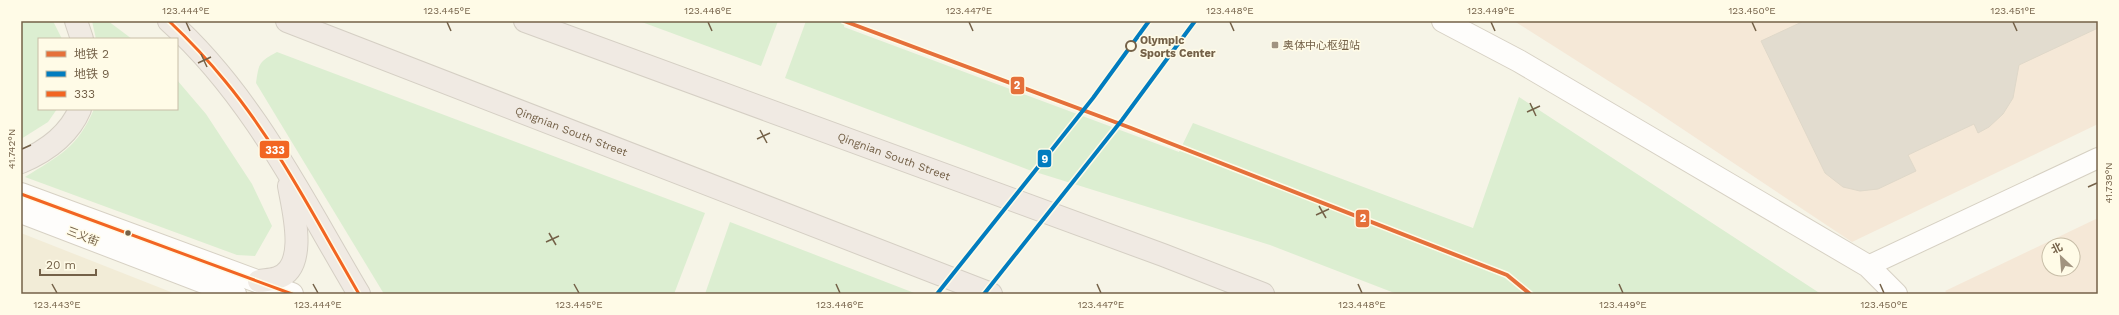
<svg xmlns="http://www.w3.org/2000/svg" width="2119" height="315" font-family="'Work Sans','Noto Sans SC',sans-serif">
<rect width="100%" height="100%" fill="#f6f4e7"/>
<!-- residential -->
<path fill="#f2ecd7" d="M21 233 176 294H21Z"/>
<!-- commercial -->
<g fill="#f5e8d7" fill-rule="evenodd">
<path d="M1514 21H2098V124L1852 242 1648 106Z"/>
<path d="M2098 218V294H1948L1945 291ZM2049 245H2073V269H2049Z"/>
</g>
<!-- green -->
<g fill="#dceed1">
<path d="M21 21H53L62 39H39V109H57L48 122 21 139Z"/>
<path d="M92 21H108L132 39H96Z"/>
<path d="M639 21H778L761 66Z"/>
<path d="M806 21H845L844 27 1179 152 1193 123 1473 228 1519 97 1821 294H1397L1270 245 1029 170 785 78Z"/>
<path d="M277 52 705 213 674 294H384L256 83C259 62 259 62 277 52Z"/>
<path d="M177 80 206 114 252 184 272 226 255 256 237 255 25 177C59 156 78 147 94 109H177Z"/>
<path d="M730 222 917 294H705Z"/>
</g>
<!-- building -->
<path fill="#e2dccf" stroke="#dfd8c9" d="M1804 21H2098V28L2019 65 2013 98 2003 114 1989 127 1978 133 1974 124 1908 155 1916 171 1878 189 1860 191 1843 187 1825 173 1761 41Z"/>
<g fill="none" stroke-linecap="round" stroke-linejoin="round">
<!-- street casing -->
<g stroke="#d6d0c2" stroke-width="22">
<path id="street" d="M1868 266 2098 158"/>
</g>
<!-- secondary casing -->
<g stroke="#d7d1c4" stroke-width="24">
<g id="secondary">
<path d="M1443 21 1519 61 1868 266 1896 294"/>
<path d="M21 194 292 294"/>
<path d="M21 212 235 294"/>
</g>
</g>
<!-- highway casing -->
<g stroke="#d5cfc4" stroke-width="24">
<g id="highway">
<path d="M76 21 82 39"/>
<path d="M169 21C252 95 303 200 359 294"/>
<path id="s1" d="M287 21 991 294"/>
<path id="s2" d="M525 21 1163 255 1263 294"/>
<path d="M21 162C47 151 69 135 80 109"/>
<path d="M259 281C265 280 272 280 277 278 309 268 293 209 289 186"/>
</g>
</g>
<!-- street -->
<use href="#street" stroke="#fefdfb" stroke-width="20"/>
<!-- secondary -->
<use href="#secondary" stroke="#fefdfb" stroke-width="22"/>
<!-- highway -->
<use href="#highway" stroke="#f0eae3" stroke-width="22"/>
<!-- bus-1 casing -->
<g stroke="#fffbe7" stroke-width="6">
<g id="bus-1">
<path d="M169 21C189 40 208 60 225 81 278 145 317 222 359 294"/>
<path d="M21 194 292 294"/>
</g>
</g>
<!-- bus-1 -->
<use href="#bus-1" stroke="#f26522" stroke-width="3"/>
<!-- metro-1 casing -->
<g stroke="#fffbe7" stroke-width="7">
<path id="metro-1" d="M844 21 1131 128 1507 275 1530 294"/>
</g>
<!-- metro-2 casing -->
<g stroke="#fffbe7" stroke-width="7">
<g id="metro-2">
<path d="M937 294 1093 98 1149 21"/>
<path d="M984 294 1122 120 1195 21"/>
</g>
</g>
<!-- metro-1 -->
<use href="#metro-1" stroke="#e5703a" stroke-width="4"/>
<!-- metro-2 -->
<use href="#metro-2" stroke="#017cbf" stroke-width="4"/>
</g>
<!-- ticks -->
<path fill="none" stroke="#746148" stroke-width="1.5" d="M186 22 190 31M447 22 451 31M708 22 712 31M969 22 973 31M1230 22 1234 31M1491 22 1495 31M1752 22 1756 31M2013 22 2017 31M201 54 207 67M198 63 211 57M1530 103 1536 116M1527 112 1540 106M760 130 767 143M757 139 770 133M22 149 31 145M2088 187 2097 183M1319 206 1326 218M1316 215 1329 209M549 233 556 245M546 242 559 236M52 284 57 293M313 284 318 293M574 284 579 293M836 284 840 293M1097 284 1101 293M1358 284 1362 293M1619 284 1623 293M1880 284 1884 293"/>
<!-- markers -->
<rect fill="#a29480" stroke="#fffbe7" stroke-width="1.5" x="1271" y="41" width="8" height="8" rx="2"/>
<circle fill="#fffbe7" stroke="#746148" stroke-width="2" cx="1131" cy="46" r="5"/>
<circle fill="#746148" stroke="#fffbe7" stroke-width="1.5" cx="128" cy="233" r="3.5"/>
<g text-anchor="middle" stroke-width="3" stroke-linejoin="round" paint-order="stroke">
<!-- stop labels -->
<g font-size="11" font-weight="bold" fill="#746148" stroke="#fffbe7" text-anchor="start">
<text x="1140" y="44">Olympic<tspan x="1140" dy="13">Sports Center</tspan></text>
</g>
<!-- poi labels -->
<g font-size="11" fill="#746148" stroke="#fffbe7" text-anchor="start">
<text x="1283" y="49">奥体中心枢纽站</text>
</g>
<!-- street labels -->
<g font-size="11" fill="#746148" stroke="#fffbe7">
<text dy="4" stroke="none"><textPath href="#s1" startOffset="305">Qingnian South Street</textPath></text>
<text dy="4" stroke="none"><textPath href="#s2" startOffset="393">Qingnian South Street</textPath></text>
<text transform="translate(83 236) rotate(21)" y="4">三义街</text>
</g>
</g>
<g stroke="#fffbe7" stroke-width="1.5">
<rect x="1010" y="76" width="15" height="19" rx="4" fill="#e5703a"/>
<rect x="259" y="140" width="31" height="19" rx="4" fill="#f26522"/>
<rect x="1037" y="149" width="15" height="19" rx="4" fill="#017cbf"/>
<rect x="1355" y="209" width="15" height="19" rx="4" fill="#e5703a"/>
</g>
<g font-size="11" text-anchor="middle" font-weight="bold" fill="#fff">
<text x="1017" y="89">2</text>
<text x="275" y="154">333</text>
<text x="1045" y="163">9</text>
<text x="1363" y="222">2</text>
</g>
<!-- border -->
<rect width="2119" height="315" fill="none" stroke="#fffbe7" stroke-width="44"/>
<!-- legend -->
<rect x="38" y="38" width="140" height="72" fill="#fffbe7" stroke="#c7bda7"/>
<rect x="46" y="51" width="20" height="6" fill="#e5703a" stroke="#c7bda7"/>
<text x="74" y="58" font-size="12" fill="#746148">地铁 2</text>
<rect x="46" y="71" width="20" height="6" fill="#017cbf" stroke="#c7bda7"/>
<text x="74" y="78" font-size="12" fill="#746148">地铁 9</text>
<rect x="46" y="91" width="20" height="6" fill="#f26522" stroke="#c7bda7"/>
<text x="74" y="98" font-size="12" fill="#746148">333</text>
<!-- north arrow -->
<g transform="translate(2061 257) rotate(334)"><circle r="19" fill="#fffbe7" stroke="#c7bda7"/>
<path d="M0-3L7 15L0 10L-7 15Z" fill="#a29480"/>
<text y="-6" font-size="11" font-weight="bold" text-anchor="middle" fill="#746148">北</text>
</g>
<!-- scale -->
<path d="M40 269v6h56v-6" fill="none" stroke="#746148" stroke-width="2"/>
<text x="46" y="269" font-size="12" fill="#746148" stroke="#fffbe7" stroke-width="3" paint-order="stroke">20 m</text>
<rect x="22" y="22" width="2075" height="271" fill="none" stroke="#746148" stroke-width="1.5"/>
<g font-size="10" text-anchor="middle" fill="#746148">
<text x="186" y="14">123.444°E</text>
<text x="447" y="14">123.445°E</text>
<text x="708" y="14">123.446°E</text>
<text x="969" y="14">123.447°E</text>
<text x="1230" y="14">123.448°E</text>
<text x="1491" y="14">123.449°E</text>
<text x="1752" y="14">123.450°E</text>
<text x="2013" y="14">123.451°E</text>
<text transform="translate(11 149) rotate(-90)" y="4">41.742°N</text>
<text transform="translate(2108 183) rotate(-90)" y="4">41.739°N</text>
<text x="57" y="308">123.443°E</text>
<text x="318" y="308">123.444°E</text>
<text x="579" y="308">123.445°E</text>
<text x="840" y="308">123.446°E</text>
<text x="1101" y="308">123.447°E</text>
<text x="1362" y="308">123.448°E</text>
<text x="1623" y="308">123.449°E</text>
<text x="1884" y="308">123.450°E</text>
</g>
</svg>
